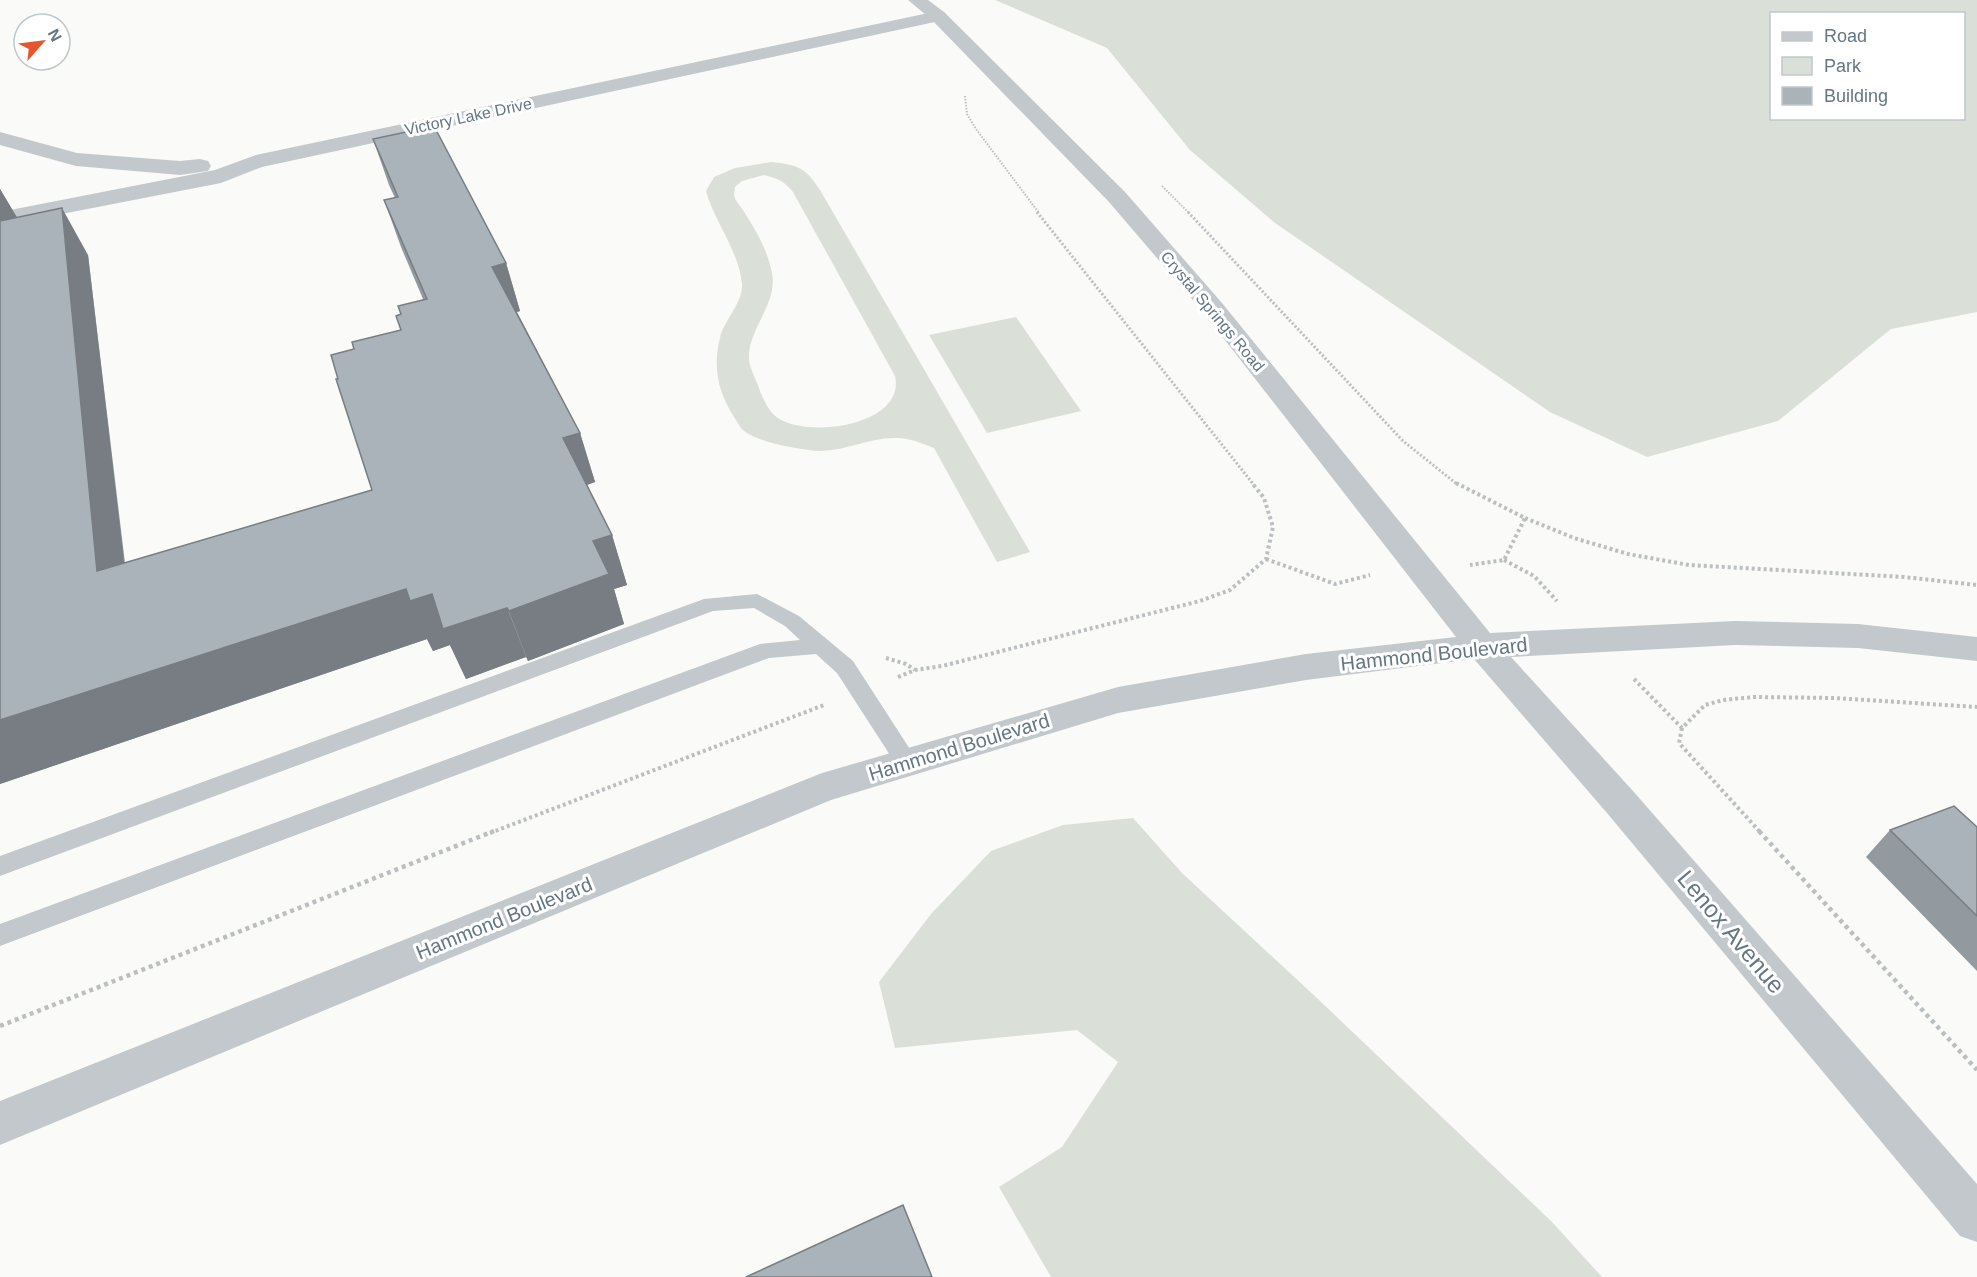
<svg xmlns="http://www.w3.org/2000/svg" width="1977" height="1277" font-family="Arial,sans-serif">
<rect width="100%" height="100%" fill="#fafaf8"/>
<!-- green -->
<g fill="#dadfd7" fill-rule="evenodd">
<path d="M995 0H1977V312L1891 329 1778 421 1647 457 1550 412 1275 223 1190 150 1107 48ZM1772 14H1964V118H1772Z"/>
<path d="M771 162C798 165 805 167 820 190L1030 552 997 562 934 448C921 443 908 437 894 438 866 438 838 455 809 450 791 448 759 442 744 431 741 429 738 423 736 420 719 395 712 368 720 338 724 320 743 303 742 284 739 251 715 223 706 191L714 177 735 168ZM764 175C777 178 784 181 793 192L895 376C907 427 799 441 773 414 766 406 761 395 758 385 755 378 750 368 749 360 747 329 778 305 772 273 768 252 757 232 746 215 743 209 736 202 734 196 734 193 735 190 735 187L742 181Z"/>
<path d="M1016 317 1081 411 987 433 929 335Z"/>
<path d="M1133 818 1182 873 1319 1000 1552 1222 1602 1277H1051L999 1187 1062 1147 1118 1062 1077 1030 895 1048 879 982 931 914 991 851 1063 825Z"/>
</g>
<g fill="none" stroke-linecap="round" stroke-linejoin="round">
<!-- path-far3 -->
<g stroke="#bbbfc2" stroke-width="2" stroke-dasharray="1.5 1.5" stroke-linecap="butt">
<path d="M965 96 967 114 976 129 1039 213"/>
<path d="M1162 186 1189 213"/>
</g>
<!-- path-far2 -->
<g stroke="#bbbfc2" stroke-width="3" stroke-dasharray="2 2" stroke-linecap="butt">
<path d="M1037 212 1254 485"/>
<path d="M1188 212 1403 441 1458 485"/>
</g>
<!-- path-far1 -->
<g stroke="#bbbfc2" stroke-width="4" stroke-dasharray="3 3" stroke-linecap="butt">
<path d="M1456 483 1525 518 1504 560 1470 565"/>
<path d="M1525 518 1574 538 1628 554 1689 565 1904 577 1977 585"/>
<path d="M1266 559 1335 584 1370 575"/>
<path d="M1504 560 1534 576 1557 601"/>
<path d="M886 658 906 664 915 670"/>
<path d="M898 677 915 670 942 666 1200 601 1230 590 1266 559 1273 527 1264 498 1252 483"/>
<path d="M1634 679 1682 728 1705 705 1723 700 1754 697 1835 698 1977 707"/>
<path d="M1682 728 1679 743 1761 833"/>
<path d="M490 833 824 705"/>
</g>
<!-- path -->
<g stroke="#bbbfc2" stroke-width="4.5" stroke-dasharray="4 4" stroke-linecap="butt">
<path d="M1759 831 1977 1070"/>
<path d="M0 1026 494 831"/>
</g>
<!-- service -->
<path fill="#c3c8cc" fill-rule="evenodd" d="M757 594 799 616 853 661 915 757 918 763 915 769 907 772 899 769 837 673 816 654 769 658 0 946V924L760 644 800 640 785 626 754 608 713 611 0 876V856L704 599Z"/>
<!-- minor -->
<g fill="#c3c8cc" fill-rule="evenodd">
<path d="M938 11 944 12 947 16 944 20 262 167 221 183 0 226V212L215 170 256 155Z"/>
<path d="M0 132 77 153 180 161 200 159 208 161 211 166 208 171 180 175 76 166 0 145Z"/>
</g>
<!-- tertiary -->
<path fill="#c3c8cc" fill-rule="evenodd" d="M908 0H928L944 12 1125 192 1222 303 1490 633 1735 621 1858 624 1977 637V661L1858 648 1735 645 1511 657 1633 791 1977 1184V1242L1960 1236 1607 813 1474 659 1306 680 1118 713 831 800 0 1145V1101L822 773 1118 687 1306 654 1456 637 1204 313 1109 202 932 20Z"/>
</g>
<!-- wall -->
<g fill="#929a9f">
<path d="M373 139 506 263 520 311 517 312 580 433 595 482 587 485 612 535 627 585 614 589 624 624 528 661 526 657 466 679 450 645 433 651 427 639 0 784V189L17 218 88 255 125 563 372 490 338 379 354 349 401 330V315L423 299 401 247 384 200 395 198 389 185Z"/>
<path d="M1977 827V971L1866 857 1890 830Z"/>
</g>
<!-- shaded-wall -->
<g fill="#777d82">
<path d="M0 189 27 234 0 221Z"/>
<path d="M62 208 88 255 131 621 97 571Z"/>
<path d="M506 263 520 311 507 315 492 267Z"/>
<path d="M580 433 595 482 578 488 563 438Z"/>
<path d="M612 535 627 585 614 589 624 624 528 661 509 611 593 541Z"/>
<path d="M406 589 507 608 526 657 466 679 450 645 433 651 427 639 0 784V720Z"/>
</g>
<!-- building -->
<g fill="#aab3b9" stroke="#777d82" stroke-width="1.5">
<path d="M434 126 506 263 492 267 580 433 563 438 612 535 593 541 609 574 509 611 507 608 443 629 432 594 410 601 406 589 0 720V218V221L62 208 97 571 372 490 336 379H338L331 355 354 349 352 342 401 330 396 316 401 314 398 306 427 299 384 200 398 197 373 139Z"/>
<path d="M1954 806 1977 827V916L1890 830Z"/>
<path d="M903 1205 932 1277H746Z"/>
</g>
<g text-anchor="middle" stroke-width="6" stroke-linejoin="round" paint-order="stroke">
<!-- far-street labels -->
<g font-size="16" fill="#657683" stroke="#fff">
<text transform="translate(468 116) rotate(-12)" y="6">Victory Lake Drive</text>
<text transform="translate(1213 311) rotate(50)" y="6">Crystal Springs Road</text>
</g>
<!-- street labels -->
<g font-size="20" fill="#657683" stroke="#fff">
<text transform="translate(1434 654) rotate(-6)" y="7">Hammond Boulevard</text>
<text transform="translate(959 747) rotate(-17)" y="7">Hammond Boulevard</text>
<text transform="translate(504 918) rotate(-22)" y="7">Hammond Boulevard</text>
</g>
<!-- near-street labels -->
<g font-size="24" fill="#657683" stroke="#fff">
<text transform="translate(1731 932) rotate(50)" y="8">Lenox Avenue</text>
</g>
</g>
<!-- legend -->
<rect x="1770" y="12" width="195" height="108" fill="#ffffff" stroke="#c1c8cd" stroke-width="1.5"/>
<rect x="1782" y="32" width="30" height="9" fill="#c3c8cc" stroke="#c1c8cd" stroke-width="1.5"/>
<text x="1824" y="42" font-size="18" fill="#657683">Road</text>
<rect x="1782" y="57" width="30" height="18" fill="#dadfd7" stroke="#c1c8cd" stroke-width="1.5"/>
<text x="1824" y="72" font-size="18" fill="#657683">Park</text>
<rect x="1782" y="87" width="30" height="18" fill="#aab3b9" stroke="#c1c8cd" stroke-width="1.5"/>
<text x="1824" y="102" font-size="18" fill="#657683">Building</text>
<!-- north arrow -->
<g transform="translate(42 42) rotate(62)"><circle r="28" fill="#ffffff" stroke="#c1c8cd" stroke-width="1.5"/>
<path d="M0-4.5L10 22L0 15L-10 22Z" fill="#e4572e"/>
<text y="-9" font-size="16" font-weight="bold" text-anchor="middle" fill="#657683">N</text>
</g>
</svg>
